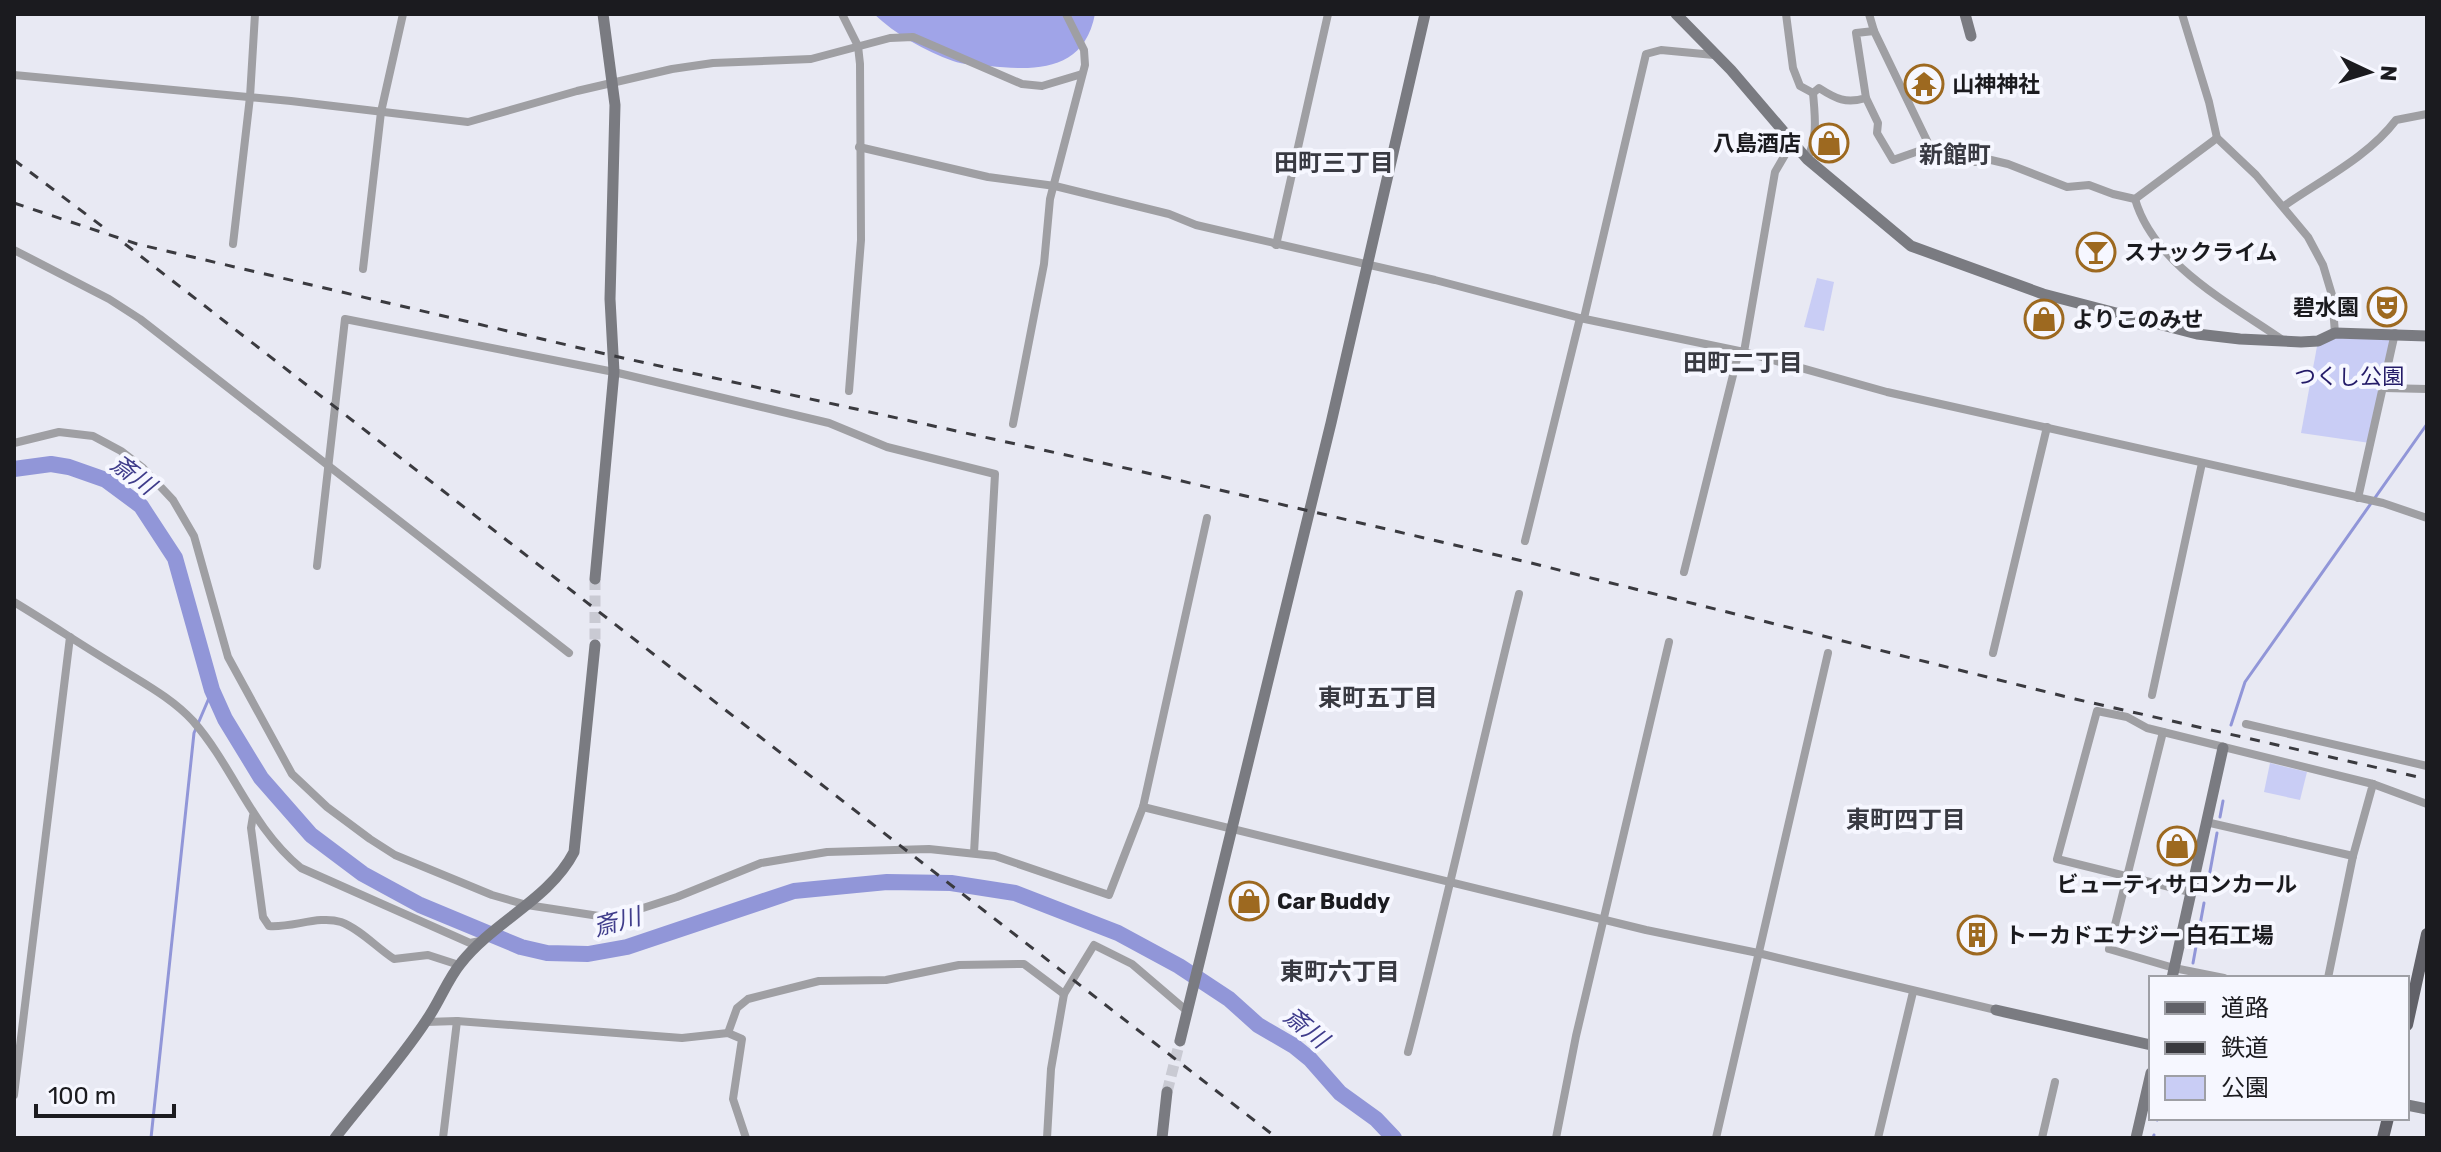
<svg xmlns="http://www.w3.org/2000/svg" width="2441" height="1152" font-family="Rubik,'Noto Sans JP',sans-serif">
<rect width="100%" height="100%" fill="#e8e9f3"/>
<!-- green -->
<g fill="#c9cdf5">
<path d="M1817 278 1834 282 1824 331 1804 327Z"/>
<path d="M2335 333H2395L2370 443 2301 433 2318 341Z"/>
<path d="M2270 763 2307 772 2300 800 2264 792Z"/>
</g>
<!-- forest -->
<path fill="#a0a4e8" d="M874 14H1095C1084 71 1037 71 989 66 978 65 963 65 953 61 925 51 895 34 874 14Z"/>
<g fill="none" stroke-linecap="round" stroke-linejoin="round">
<!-- stream -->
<g stroke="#9196d8" stroke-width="3">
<path d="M2231 725 2245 682 2427 424"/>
<path d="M2220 817 2223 801"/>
<path d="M2207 888 2217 833"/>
<path d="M2193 963 2204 903"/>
<path d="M2157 1120 2158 1118"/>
<path d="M151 1138 194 733 212 691"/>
<path d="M2153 1138 2154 1135"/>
</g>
<!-- river -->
<path stroke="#9196d8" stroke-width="16" d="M14 469 51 464 69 467 106 480 141 506 175 558 212 690 225 719 261 778 311 835 363 874 420 905 521 947 547 953 588 954 627 947 794 891 887 882 951 883 1015 893 1118 933 1179 966 1229 999 1258 1025 1294 1046 1310 1059 1340 1093 1376 1119 1394 1138"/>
<!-- secondary-tunnel -->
<g stroke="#c9cad3" stroke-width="11" stroke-dasharray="11 5.5" stroke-linecap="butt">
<path d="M595 579V645"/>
<path d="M1167 1092 1180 1041"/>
</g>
<!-- street -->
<g stroke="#9f9fa3" stroke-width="8">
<path d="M842 14 858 46 860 64 861 240 849 391"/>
<path d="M1786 14 1793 68 1800 86 1813 93 1819 88C1836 99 1846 104 1866 98L1856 33 1874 31"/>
<path d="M2182 14 2209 102 2217 138 2256 175 2308 237 2323 265 2332 295 2335 333"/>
<path d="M14 75 291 101 468 122 577 91 672 69 713 63 811 59 890 38 913 37 1022 84 1042 86 1082 74"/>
<path d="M1866 98 1878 123 1877 133 1893 160 1930 147 1874 31 1869 14"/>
<path d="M859 147 988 177 1055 186 1169 214 1196 225 1435 280 1580 318 1744 352 1887 392 2383 503 2427 518"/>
<path d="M1807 159C1818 138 1815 116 1813 93"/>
<path d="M1975 162 1974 156 2008 164 2067 187 2089 185 2113 194 2135 199 2217 138"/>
<path d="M2135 199C2154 265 2231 304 2284 341"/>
<path d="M2284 206C2321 180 2368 157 2396 120L2427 114"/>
<path d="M233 244 250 97 255 14"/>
<path d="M1276 245 1328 14"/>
<path d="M14 250 109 299 140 319 569 653"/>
<path d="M363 269 381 112 403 14"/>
<path d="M1584 318 1646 54 1661 50 1714 55"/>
<path d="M1744 352 1775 172 1792 143"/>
<path d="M2384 388 2427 389"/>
<path d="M1013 424 1044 264 1050 199 1085 65 1084 50 1066 14"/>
<path d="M14 443 59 432 93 436 121 451 143 468 173 500 194 536 228 657 292 774 327 807 370 839 395 855 492 895 527 905 612 918 677 897 761 863 827 852 929 849 995 856 1109 895 1143 807 1207 518"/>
<path d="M2358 498 2395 333"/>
<path d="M1525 541 1580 318"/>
<path d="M317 566 345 319 614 372 829 423 887 447 995 474 974 853"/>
<path d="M1684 572 1739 351"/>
<path d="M14 602C49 623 83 646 118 667 143 683 172 698 193 721 234 768 251 827 301 868L470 943 480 941"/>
<path d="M1993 653 2047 427"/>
<path d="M2152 695 2202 463"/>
<path d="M2246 724 2427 766"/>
<path d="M2163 732 2109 949 2174 968 2224 978"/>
<path d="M2373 784 2427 804"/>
<path d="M1143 807 1646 930 1758 953 1996 1010"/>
<path d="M253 816 251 828 263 917 269 926C292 928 319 915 341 922 360 929 377 948 394 959L428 955 459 965"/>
<path d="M2206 822 2353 856"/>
<path d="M2190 892 2057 859 2097 711 2127 717 2147 728 2373 784 2353 856 2328 978"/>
<path d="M426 1022 457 1021 682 1038 728 1033 742 1039 733 1099 746 1138"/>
<path d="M728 1033 737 1008 748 999 819 981 886 980 959 965 1024 964 1064 994"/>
<path d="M1408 1052C1448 900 1481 746 1519 594"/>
<path d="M14 1095 70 637"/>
<path d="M443 1138 457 1021"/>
<path d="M1047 1138 1051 1069 1064 994 1094 945 1132 964 1187 1011"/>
<path d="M1556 1138 1576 1036 1669 642"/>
<path d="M1716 1138 1828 653"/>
<path d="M1878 1138 1913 992"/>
<path d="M2042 1138 2055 1082"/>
</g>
<!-- secondary -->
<g stroke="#7a7b81" stroke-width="11">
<path d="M1676 14 1731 70 1807 159 1911 246 2043 294 2197 334 2240 339 2301 342 2318 341 2335 333 2427 336"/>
<path d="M1965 14 1971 36"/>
<path d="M595 579 614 372 610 299 615 105 603 14"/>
<path d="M2172 978 2223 748"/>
<path d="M1996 1010 2151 1045"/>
<path d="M1180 1041 1331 423 1425 14"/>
<path d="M2407 1105 2427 1109"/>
<path d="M335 1138C365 1099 399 1062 426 1021 439 1003 447 980 461 963 494 921 549 900 574 852L595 645"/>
<path d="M1162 1138 1167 1092"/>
<path d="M2136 1138 2151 1073"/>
</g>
<!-- primary -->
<g stroke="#616168" stroke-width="12">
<path d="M2407 1025 2427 934"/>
<path d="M2383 1138 2388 1118"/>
</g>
<!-- rail -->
<g stroke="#3a3a3f" stroke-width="3" stroke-dasharray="10 10" stroke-linecap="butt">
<path d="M14 160 103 227"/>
<path d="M14 203 137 244 614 356 1139 471 1531 563 2075 699 2427 779"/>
<path d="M125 244 1277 1138"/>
</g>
</g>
<!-- icons -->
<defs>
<g id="temple-ring" transform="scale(2)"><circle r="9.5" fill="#f6f7ff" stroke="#9d6920" stroke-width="1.5"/><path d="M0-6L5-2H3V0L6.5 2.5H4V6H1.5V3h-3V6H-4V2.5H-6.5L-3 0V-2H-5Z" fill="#9d6920"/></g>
<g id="shop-ring" transform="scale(2)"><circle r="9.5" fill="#f6f7ff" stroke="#9d6920" stroke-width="1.5"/><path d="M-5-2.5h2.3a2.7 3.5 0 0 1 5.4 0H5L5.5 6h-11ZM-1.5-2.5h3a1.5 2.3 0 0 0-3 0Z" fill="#9d6920"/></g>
<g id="bar-ring" transform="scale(2)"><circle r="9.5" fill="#f6f7ff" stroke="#9d6920" stroke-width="1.5"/><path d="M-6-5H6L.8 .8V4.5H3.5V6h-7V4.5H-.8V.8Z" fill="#9d6920"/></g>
<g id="theatre-ring" transform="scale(2)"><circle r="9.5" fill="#f6f7ff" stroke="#9d6920" stroke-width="1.5"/><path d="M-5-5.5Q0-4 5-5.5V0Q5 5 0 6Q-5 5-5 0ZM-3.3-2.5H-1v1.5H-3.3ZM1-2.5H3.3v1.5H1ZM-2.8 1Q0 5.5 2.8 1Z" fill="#9d6920"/></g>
<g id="building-ring" transform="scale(2)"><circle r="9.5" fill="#f6f7ff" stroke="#9d6920" stroke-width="1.5"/><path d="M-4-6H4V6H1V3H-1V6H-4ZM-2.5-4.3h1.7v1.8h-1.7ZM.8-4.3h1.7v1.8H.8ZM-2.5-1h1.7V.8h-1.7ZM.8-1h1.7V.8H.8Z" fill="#9d6920"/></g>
</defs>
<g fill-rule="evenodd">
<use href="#temple-ring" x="1924" y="84"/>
<use href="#shop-ring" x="1829" y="143"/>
<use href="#bar-ring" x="2096" y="252"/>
<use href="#theatre-ring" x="2387" y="307"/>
<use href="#shop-ring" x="2044" y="319"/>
<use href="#shop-ring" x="2177" y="846"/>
<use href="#shop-ring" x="1249" y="901"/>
<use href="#building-ring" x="1977" y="935"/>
</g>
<g text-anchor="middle" stroke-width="8" stroke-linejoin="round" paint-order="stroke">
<!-- poi labels -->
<g font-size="22" font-weight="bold" fill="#1b1b1f" stroke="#f6f7ff" text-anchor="start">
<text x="1952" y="92">山神神社</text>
<text x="1801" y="151" text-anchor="end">八島酒店</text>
<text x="2124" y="260">スナックライム</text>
<text x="2359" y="315" text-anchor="end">碧水園</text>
<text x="2072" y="327">よりこのみせ</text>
<text x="2177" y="892" text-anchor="middle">ビューティサロンカール</text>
<text x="1277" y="909">Car Buddy</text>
<text x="2005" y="943">トーカドエナジー 白石工場</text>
</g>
<!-- park labels -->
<g font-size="22" fill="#241b68" stroke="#f6f7ff">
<text x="2349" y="384">つくし公園</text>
</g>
<!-- neighbourhood labels -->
<g font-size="24" font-weight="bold" fill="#393a42" stroke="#f6f7ff">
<text x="1955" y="163">新館町</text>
<text x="1334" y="171">田町三丁目</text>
<text x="1743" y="371">田町二丁目</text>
<text x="1378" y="706">東町五丁目</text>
<text x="1906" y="828">東町四丁目</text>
<text x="1340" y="980">東町六丁目</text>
</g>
<!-- water labels -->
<g font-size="24" font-style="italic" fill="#3f3c8b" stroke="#f6f7ff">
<text transform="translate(133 475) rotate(36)" y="8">斎川</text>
<text transform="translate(617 922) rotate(-15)" y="8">斎川</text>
<text transform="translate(1306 1028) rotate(39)" y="8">斎川</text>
</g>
</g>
<!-- border -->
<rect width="2441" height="1152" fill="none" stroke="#1b1b1f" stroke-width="32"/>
<!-- legend -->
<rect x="2149" y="976" width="260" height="144" fill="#f6f7ff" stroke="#9e9fa5" stroke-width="2"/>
<rect x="2165" y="1002" width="40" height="12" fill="#616168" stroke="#9e9fa5" stroke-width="2"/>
<text x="2221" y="1016" font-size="24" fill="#1b1b1f">道路</text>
<rect x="2165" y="1042" width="40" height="12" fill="#3a3a3f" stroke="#9e9fa5" stroke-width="2"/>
<text x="2221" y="1056" font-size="24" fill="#1b1b1f">鉄道</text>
<rect x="2165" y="1076" width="40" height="24" fill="#c9cdf5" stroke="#9e9fa5" stroke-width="2"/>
<text x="2221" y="1096" font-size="24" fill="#1b1b1f">公園</text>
<!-- north arrow -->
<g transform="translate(2369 72) rotate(94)" stroke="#f6f7ff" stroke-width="6" paint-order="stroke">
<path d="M0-6L14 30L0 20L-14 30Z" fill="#1b1b1f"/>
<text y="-12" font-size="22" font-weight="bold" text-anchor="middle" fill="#1b1b1f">N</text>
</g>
<!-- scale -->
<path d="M36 1104v12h138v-12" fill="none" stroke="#1b1b1f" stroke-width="4"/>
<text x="48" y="1104" font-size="24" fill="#1b1b1f" stroke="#f6f7ff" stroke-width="6" paint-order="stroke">100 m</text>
</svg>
